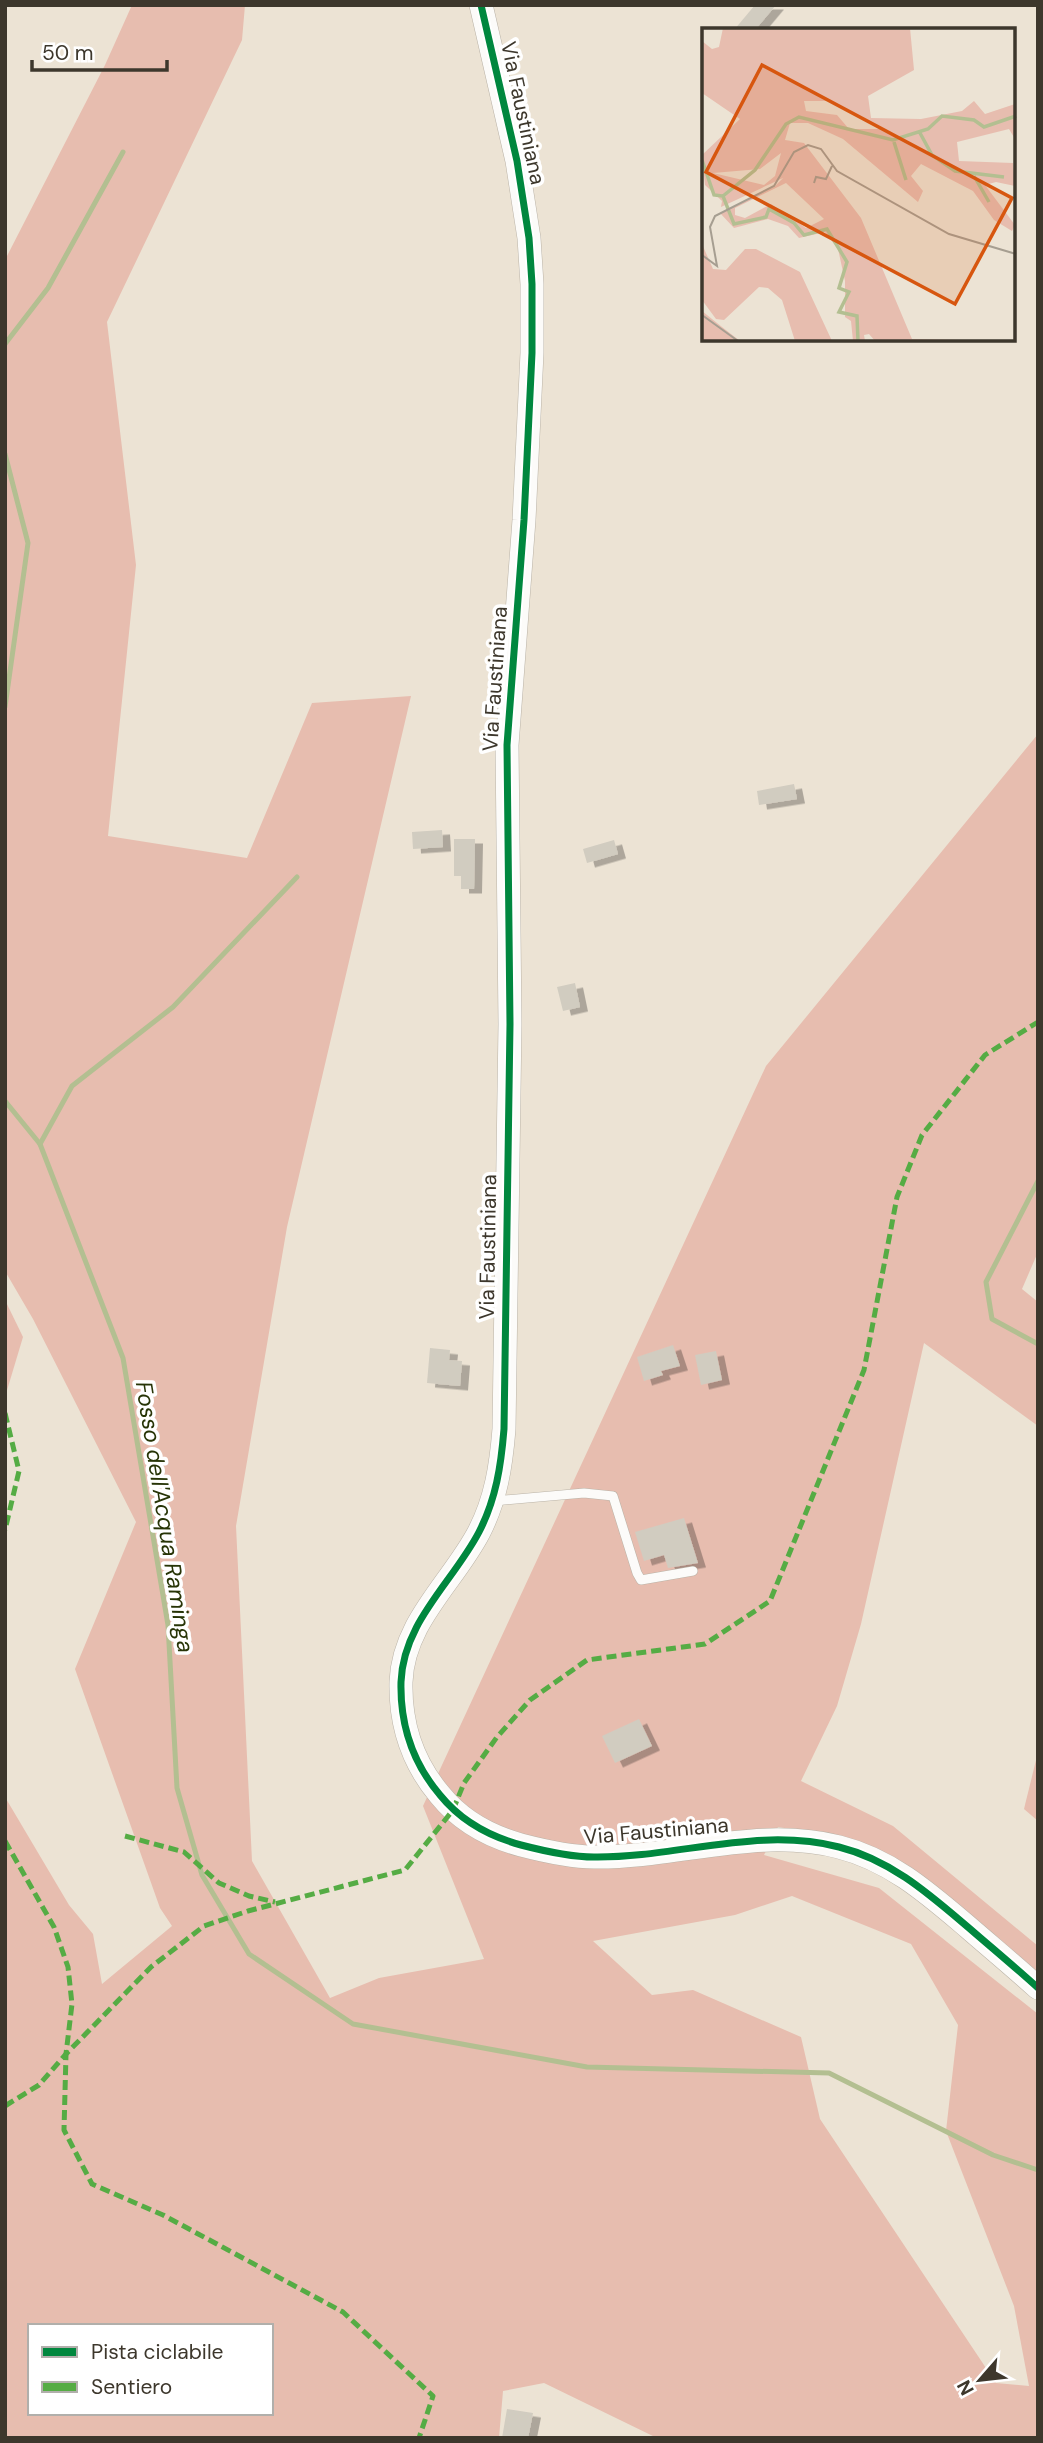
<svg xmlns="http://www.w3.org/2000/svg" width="1043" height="2443" font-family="'DM Sans',sans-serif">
<defs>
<filter id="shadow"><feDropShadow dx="8" dy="4.5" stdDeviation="0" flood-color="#0004"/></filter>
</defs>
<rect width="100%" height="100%" fill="#ece3d4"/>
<!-- forest -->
<g fill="#e7bdaf" fill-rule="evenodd">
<path d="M132 5H245L242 40 107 322 136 565 108 836 247 858 312 703 411 696 287 1227 236 1526 252 1861 330 1998 379 1978 484 1959 423 1806 766 1066 1038 734V1252L1022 1289 1038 1302V1426L924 1343 861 1624 837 1706 801 1781 893 1826 1038 1946V1976L842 1837 778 1827 764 1855 879 1888 1038 2014V2438H657L544 2383 503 2391 499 2438H5V1797L69 1905 93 1934 102 1984 172 1926 160 1908 75 1669 136 1522 33 1319 5 1271V255L7 256 105 65ZM792 1896 911 1944 958 2025 946 2131 1014 2306 1029 2386 996 2383 820 2119 801 2037 693 1990 652 1995 593 1941 735 1915ZM30 2326H271V2413H30Z"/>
<path d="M5 1300 23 1337 5 1397Z"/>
<path d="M1038 1752V1821L1024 1809Z"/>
</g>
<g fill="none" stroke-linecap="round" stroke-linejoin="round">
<!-- stream -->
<g stroke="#b3bf91" stroke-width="5">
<path d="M5 344 48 288 123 152"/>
<path d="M5 454 28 543 5 707"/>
<path d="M5 1101 40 1144 123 1358 168 1625 177 1788 202 1875 249 1954 353 2024 587 2067 829 2073 993 2155 1038 2170"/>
<path d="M40 1144 72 1086 173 1007 297 877"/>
<path d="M1038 1181 986 1282 992 1319 1038 1344"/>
</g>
</g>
<!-- building -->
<g fill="#d1ccc0" filter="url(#shadow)">
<path d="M755 5H776L755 30H734Z"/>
<path d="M794 784 797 799 759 805 757 791Z"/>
<path d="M442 830 443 847 413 849 412 832Z"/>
<path d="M454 839H475L474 889H461V876H454Z"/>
<path d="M614 840 618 854 587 863 583 849Z"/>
<path d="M575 983 580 1007 563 1011 557 987Z"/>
<path d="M673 1345 680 1366 661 1371 663 1375 644 1381 637 1357Z"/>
<path d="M430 1348 450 1350 449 1360 462 1361 460 1386 427 1383Z"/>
<path d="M716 1351 722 1380 701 1385 695 1355Z"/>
<path d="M684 1518 698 1563 668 1568 664 1555 644 1561 635 1532Z"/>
<path d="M639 1719 652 1746 615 1763 602 1736Z"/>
<path d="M507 2409 533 2413 528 2438H502Z"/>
</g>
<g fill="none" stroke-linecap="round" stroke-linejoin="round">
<!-- service casing -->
<g stroke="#bab3a7" stroke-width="10">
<path id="service" d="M494 1501 584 1493 613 1496 637 1573 641 1580 693 1571"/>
</g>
<!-- tertiary casing -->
<g stroke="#bab3a7" stroke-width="24">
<path id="tertiary" d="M481 5 517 161 529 238 532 284V353L524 520 507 745 510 1024 504 1429C501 1466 496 1499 479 1532 453 1582 403 1622 401 1682 400 1725 412 1762 440 1795 461 1821 488 1836 521 1845 544 1851 570 1857 594 1857 677 1858 757 1826 839 1847 891 1860 929 1894 969 1928 992 1948 1015 1967 1038 1988"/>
</g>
<!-- service -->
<use href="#service" stroke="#fcfbf9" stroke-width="9"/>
<!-- tertiary -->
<use href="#tertiary" stroke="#fcfbf9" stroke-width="23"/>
<!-- quiet -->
<g stroke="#55ac44" stroke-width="5" stroke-dasharray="10 5" stroke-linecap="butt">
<path d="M5 1413 19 1471 5 1530"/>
<path d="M125 1836 184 1852 219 1883 249 1896 275 1902"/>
<path d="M5 1841 54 1927 68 1967 72 2004 66 2054 64 2130 92 2184 163 2215 343 2312 433 2396 419 2438"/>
<path d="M5 2106 39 2085 66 2054 151 1967 204 1926 248 1911 405 1870 453 1810 464 1783 497 1737 530 1700 587 1660 705 1644 770 1601 864 1370 897 1197 922 1135 985 1055 1038 1022"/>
</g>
<!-- cycleway casing -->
<g stroke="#fff" stroke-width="11">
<path id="cycleway" d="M481 5 517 161 529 238 532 284V353L524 520 507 745 510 1024 504 1429C501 1466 496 1499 479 1532 453 1582 403 1622 401 1682 400 1725 412 1762 440 1795 461 1821 488 1836 521 1845 544 1851 570 1857 594 1857 677 1858 757 1826 839 1847 891 1860 929 1894 969 1928 992 1948 1015 1967 1038 1988"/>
</g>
<!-- cycleway -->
<use href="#cycleway" stroke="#00873e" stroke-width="7"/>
</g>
<g text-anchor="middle" stroke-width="7" stroke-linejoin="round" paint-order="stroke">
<!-- street labels -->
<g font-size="21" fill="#3d372c" stroke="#fff">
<text transform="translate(523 113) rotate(78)" y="7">Via Faustiniana</text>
<text transform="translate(495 679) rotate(-86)" y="7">Via Faustiniana</text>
<text transform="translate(488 1247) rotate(-89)" y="7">Via Faustiniana</text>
<text transform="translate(656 1831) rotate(-5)" y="7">Via Faustiniana</text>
</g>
<!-- water labels -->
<g font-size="23" font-style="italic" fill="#273406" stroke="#fff">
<text transform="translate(165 1517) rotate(81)" y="8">Fosso dell'Acqua Raminga</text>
</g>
</g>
<!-- overview -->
<g transform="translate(702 28)">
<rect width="313" height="313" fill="#ece3d4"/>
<path d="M21 0H208L212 42 166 68 169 90 219 91 260 83 272 73 283 86 313 76V111L307 101 255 114 257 133 311 135 313 158 294 154 283 157 313 197 310 203 292 192 271 163 219 136 209 148 221 163 216 174 141 111 106 95H88L83 112 102 115 159 190 210 311 313 313H173L167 306 162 307 163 313H151L149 293 143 289V253L136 221 123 204 97 210 86 198 66 191 32 200 18 185 72 159 81 150 19 179 20 173 3 157 0 127 38 91 0 65V13L10 21 17 19ZM102 73H128L180 101H147L135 87 104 83ZM79 125 73 148 62 157 11 145 58 141ZM84 155 122 191 104 200 69 176 43 190 33 187V180ZM0 216 11 241 24 242 43 221H54L98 244 130 313H93L80 272 66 260 57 259 22 292 14 291 0 272ZM0 283 20 299 38 313H0Z" fill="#e7bdaf" fill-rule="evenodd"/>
<path fill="none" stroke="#b3bf91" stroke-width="3.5" d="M218 105 230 127 253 143 302 149M192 114 204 152M0 132 12 167 21 168 32 196 64 189 67 181 92 195 102 207 125 201 145 234 137 260 147 264 137 284 155 288 156 313M272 148 287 174M21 168 53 142 84 96 97 89 191 112 226 101 240 88 272 92 282 99 314 88"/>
<path fill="none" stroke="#a69e91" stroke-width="2" d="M112 155 114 149 124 151 130 138M0 227 15 238 8 199 13 188 72 158 92 124 106 117 119 121 135 143 247 206 314 226M0 287 36 313"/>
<path fill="#d7560f" fill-opacity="0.15" stroke="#d7560f" stroke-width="3.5" d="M60 37 310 170 253 276 4 144Z"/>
<rect width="313" height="313" fill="none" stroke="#3d372c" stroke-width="3.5"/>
</g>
<!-- border -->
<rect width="1043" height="2443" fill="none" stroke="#3d372c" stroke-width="14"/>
<!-- legend -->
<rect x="28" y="2324" width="245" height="91" fill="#ffffff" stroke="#b1afab" stroke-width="2"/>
<rect x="42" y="2347" width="35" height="10" fill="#00873e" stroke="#b1afab" stroke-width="2"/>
<text x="91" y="2359" font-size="21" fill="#3d372c">Pista ciclabile</text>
<rect x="42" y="2382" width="35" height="10" fill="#55ac44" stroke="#b1afab" stroke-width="2"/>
<text x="91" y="2394" font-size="21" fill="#3d372c">Sentiero</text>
<!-- north arrow -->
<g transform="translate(980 2380) rotate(242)" stroke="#ffffff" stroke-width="5" paint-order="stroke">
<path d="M0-5L12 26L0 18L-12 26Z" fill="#3d372c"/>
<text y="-10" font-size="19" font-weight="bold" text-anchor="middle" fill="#3d372c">N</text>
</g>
<!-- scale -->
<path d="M32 60v10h135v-10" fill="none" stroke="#3d372c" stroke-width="3.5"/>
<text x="42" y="60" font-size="21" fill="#3d372c" stroke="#ffffff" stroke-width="5" paint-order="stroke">50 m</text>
</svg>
